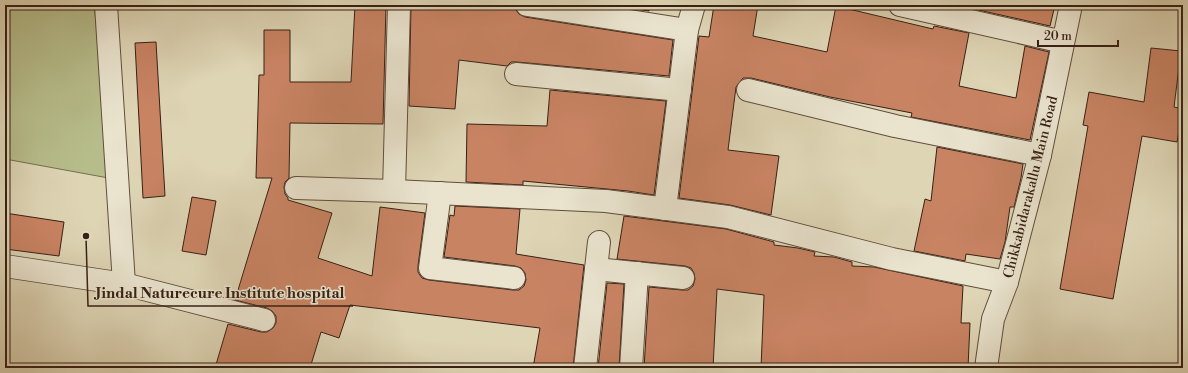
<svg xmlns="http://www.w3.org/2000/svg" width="1188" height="373" font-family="'Libre Bodoni',serif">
<rect width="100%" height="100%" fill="#ded5b5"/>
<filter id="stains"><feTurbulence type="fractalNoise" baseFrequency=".005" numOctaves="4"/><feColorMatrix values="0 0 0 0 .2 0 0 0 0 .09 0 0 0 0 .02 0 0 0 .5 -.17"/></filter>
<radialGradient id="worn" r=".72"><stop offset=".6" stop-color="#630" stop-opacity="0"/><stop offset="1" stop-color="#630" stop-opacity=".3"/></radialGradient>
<!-- green -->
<path fill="#b6bc8a" stroke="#766e4f" d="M5 5H94L114 179 5 159Z"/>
<!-- building -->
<g fill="#c88363" stroke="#372014">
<path d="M355 5H386L383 124 290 123 289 178 285 182 284 187 285 194 288 198V200L332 213 318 258 372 276 380 207 425 213 418 266V272L422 278 429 280 513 290H519L524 286 526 280 525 273 521 268 515 266 444 257 450 215 454 216 455 206 520 209 516 254 584 265 573 368H533L540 328 350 305 339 338 321 332 310 368H215L228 324 261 332H267L273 328 276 323V316L272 311 267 308 235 300 272 178H256L259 75H264V30H290V82H351Z"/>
<path d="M411 5H515L516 10 519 14 525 17 673 40 669 76 517 62H511L507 66 459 60 455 109 409 106Z"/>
<path d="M608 5H650L649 11Z"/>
<path d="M714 5H758L753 36 827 52 836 6 933 29 934 26 969 33 959 86 1016 98 1025 46 1049 52 1030 140 911 117 912 113 830 97 751 78H743L736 87 728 150 779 156 771 215 730 205 679 198 699 36 709 37Z"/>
<path d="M956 5H1055L1050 26Z"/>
<path d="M156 42 165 196 143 198 135 43Z"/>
<path d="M1151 48 1181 51 1174 107 1183 109 1177 142 1142 136 1113 299 1060 289 1088 126 1083 125 1089 92 1144 102Z"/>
<path d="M550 90 666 101 654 195 628 191 523 181V185L466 182 467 124 547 126Z"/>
<path d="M937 147 1023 164 1021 178 1014 207H1010L1005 242 1000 259 966 254 965 261 914 251 925 199 931 201Z"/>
<path d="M192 197 216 201 206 255 182 251Z"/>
<path d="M5 213 64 222 59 256 5 249Z"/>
<path d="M624 216 726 229 774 242V245L798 248 815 252 814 256 834 257 852 262V266L874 267 963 286 961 323H970L968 368H761L764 295 717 289 713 368H644L649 287 682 290H688L693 286 695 279 694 273 691 268 685 266 617 259Z"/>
<path d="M607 283 624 284 619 368H598Z"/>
</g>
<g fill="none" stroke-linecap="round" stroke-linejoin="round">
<!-- minor casing -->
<g stroke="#614d3c" stroke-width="24">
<g id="minor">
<path d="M106 5 124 284"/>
<path d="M527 5 687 30"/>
<path d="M900 5 1063 42"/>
<path d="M516 74 680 90"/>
<path d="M748 90 895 126 1040 155"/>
<path d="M296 188 394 191 606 201 728 217 892 259 1007 282"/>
<path d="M394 191 399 5"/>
<path d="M440 193 430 268 514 278"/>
<path d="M665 209 687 30 694 5"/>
<path d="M5 266 124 284 264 320"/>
<path d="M596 269 683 278"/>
<path d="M585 368 599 242"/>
<path d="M631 368 637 273"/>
<path d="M986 368 993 319 1007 282 1040 155 1071 5"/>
</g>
</g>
<!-- minor -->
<use href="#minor" stroke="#eae4cf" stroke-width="22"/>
</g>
<g text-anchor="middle" stroke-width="3" stroke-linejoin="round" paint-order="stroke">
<!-- street labels -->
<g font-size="14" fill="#372014" stroke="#eae4cf">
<text transform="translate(1030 187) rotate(-76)" y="5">Chikkabidarakallu Main Road</text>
</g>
</g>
<!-- callouts -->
<path fill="none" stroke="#372014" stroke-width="1.5" d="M86 236L88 306H353"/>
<circle fill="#372014" stroke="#eae4cf" stroke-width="1.5" cx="86" cy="236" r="4"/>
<g font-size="15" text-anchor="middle" font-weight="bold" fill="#372014" stroke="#eae4cf" stroke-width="3" stroke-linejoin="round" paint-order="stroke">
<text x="220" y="298">Jindal Naturecure Institute hospital</text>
</g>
<!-- margin -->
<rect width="1188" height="373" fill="none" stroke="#ded5b5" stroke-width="20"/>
<rect x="6" y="6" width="1176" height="361" fill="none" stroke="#372014" stroke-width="2"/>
<rect x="10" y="10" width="1168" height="353" fill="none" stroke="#372014"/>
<!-- scale -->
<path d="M1038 40v6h80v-6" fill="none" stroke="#372014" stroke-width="2"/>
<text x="1044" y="40" font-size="12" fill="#372014" stroke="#eae4cf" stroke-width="3" paint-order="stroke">20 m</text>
<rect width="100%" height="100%" filter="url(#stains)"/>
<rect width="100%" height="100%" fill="url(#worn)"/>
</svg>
